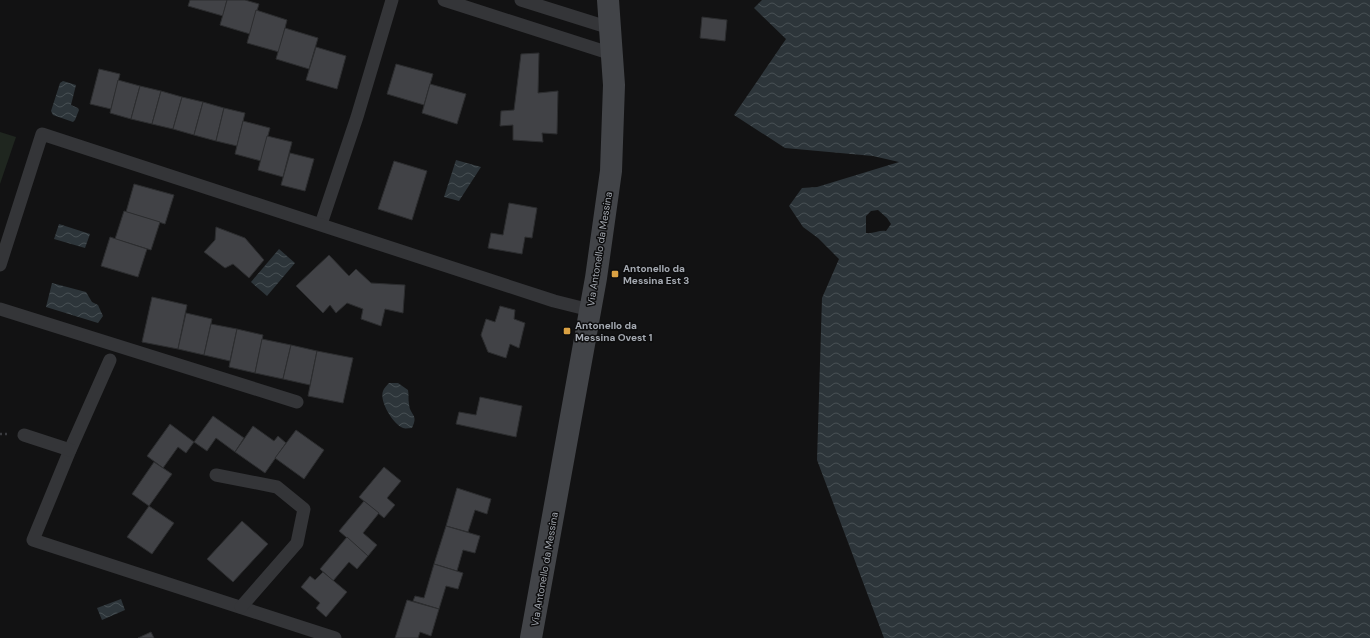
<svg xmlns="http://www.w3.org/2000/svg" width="1370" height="638" font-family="'DM Sans',sans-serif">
<defs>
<pattern id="water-waves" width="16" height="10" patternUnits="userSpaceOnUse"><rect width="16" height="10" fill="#2d353a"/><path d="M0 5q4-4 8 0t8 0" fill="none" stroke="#485054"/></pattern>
</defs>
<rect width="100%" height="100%" fill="#121213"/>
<!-- park -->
<path fill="#1f261f" d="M0 132 16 137 0 184Z"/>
<!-- water -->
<g fill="url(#water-waves)" fill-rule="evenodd">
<path d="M762 0H1370V638H884L817 460 822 298 839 259 818 238 803 227 789 206 802 188 817 187 899 162 873 156 785 148 734 115 786 39 754 8ZM878 210 887 218 891 224 886 231C879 230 873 234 866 233V216L871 211Z"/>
<path d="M63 81 76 85 71 105 78 108 79 110 75 120 73 122 53 115 51 111 60 83Z"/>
<path d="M456 160 481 167 459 201 444 197Z"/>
<path d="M59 224 90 234 85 248 54 239Z"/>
<path d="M279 249 295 263 267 296 251 282Z"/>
<path d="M52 283 86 292 92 302 98 305 103 316 98 323 46 307Z"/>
<path d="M389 383H398L408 390C409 395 408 399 409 404 410 416 419 414 412 428 409 428 405 429 403 428 393 424 379 401 383 391 384 388 387 385 389 383Z"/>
<path d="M121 599 125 610 102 620 97 608Z"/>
</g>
<!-- building -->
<g fill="#414246" stroke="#2c2d2f">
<path d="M190 0H227L223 16 188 6Z"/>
<path d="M227 0H245L259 4 250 34 220 25Z"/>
<path d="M256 10 287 20 279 52 247 43Z"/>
<path d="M702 17 727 20 725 41 700 38Z"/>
<path d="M285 28 318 38 309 69 276 59Z"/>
<path d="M316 47 346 56 337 89 306 80Z"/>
<path d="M539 53 538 93 558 91 557 134 542 133 543 142 513 140V125L500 126 501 111 514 110 521 54Z"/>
<path d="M396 64 433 74 424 105 387 94Z"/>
<path d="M99 69 120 74 111 109 90 104Z"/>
<path d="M118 80 140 86 131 119 110 113Z"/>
<path d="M430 84 466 94 457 124 422 113Z"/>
<path d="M140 86 161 91 152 124 131 119Z"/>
<path d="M161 91 182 97 173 129 152 124Z"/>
<path d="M182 97 203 102 194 135 173 129Z"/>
<path d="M203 102 224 108 216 141 194 135Z"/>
<path d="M224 108 245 113 237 146 216 141Z"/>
<path d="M243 121 270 128 261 161 235 154Z"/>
<path d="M267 136 292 142 283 177 258 170Z"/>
<path d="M290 153 314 159 305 191 281 185Z"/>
<path d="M394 161 427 171 412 220 378 209Z"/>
<path d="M134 184 174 195 165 224 126 212Z"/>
<path d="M509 203 537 208 532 238 525 237 522 254 488 248 491 233 503 235Z"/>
<path d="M124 211 160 222 151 250 115 239Z"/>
<path d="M216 227 245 238 264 260 249 278 233 264 225 268 204 252 215 240Z"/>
<path d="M110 237 147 249 138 277 101 266Z"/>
<path d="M329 255 349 276 356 269 371 283 405 285 403 313 385 309 381 326 361 319 363 309 347 303 336 313 330 305 323 313 296 286Z"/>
<path d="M152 297 187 305 178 349 142 342Z"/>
<path d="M500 306 515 310 514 319 525 323 519 348 510 344 506 358 488 352 481 335 486 319 495 322Z"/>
<path d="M186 313 212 319 204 355 178 349Z"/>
<path d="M211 324 237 329 230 361 204 355Z"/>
<path d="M237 329 263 335 255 373 229 367Z"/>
<path d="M262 339 291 345 283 379 255 373Z"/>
<path d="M291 345 317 351 310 385 283 379Z"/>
<path d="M317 351 353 358 343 403 308 396Z"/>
<path d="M480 397 522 406 516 437 456 424 459 412 476 415Z"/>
<path d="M213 416 244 438 235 452 216 438 207 451 194 442Z"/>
<path d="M170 424 194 442 186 453 178 447 163 468 147 456Z"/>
<path d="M253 426 274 441 278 436 286 443 265 473 235 452Z"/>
<path d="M296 430 324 450 304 479 275 458Z"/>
<path d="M154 462 172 474 149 506 132 494Z"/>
<path d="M384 467 401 481 387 498 395 505 384 518 359 497Z"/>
<path d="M457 488 491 499 487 514 475 510 468 532 446 526Z"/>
<path d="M364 501 379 513 363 533 377 545 368 556 339 531Z"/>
<path d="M149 506 174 523 152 554 127 537Z"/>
<path d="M242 521 268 544 233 582 207 559Z"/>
<path d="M446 526 480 536 475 553 463 550 457 571 434 564Z"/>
<path d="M347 537 368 556 357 569 349 562 333 581 320 569Z"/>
<path d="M434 564 463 573 458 589 446 586 439 609 413 601 415 596 424 598Z"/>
<path d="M323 572 347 592 326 617 316 608 320 603 301 587 310 576 315 580Z"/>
<path d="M407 600 439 609 431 636 420 632 418 638H395Z"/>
<path d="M151 632 154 638H138Z"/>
</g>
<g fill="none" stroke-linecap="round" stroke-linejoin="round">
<!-- path -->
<path stroke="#3a3b3f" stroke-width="2.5" stroke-dasharray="2 3" stroke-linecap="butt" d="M0 434H7"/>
<!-- lane -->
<g stroke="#343538" stroke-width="13">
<path d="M444 0 612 54"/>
<path d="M521 0 610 28"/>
<path d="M321 224 357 117 392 0"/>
<path d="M0 265 42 134 554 301 590 310"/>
<path d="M0 309 297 402"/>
<path d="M110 360 70 450 33 540 335 638"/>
<path d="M24 435 70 450"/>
<path d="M216 475 277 487 304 509 297 543 241 607"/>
</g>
<!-- secondary -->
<path stroke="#424448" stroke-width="22" d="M531 638 596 278 611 171 614 85 608 0"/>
</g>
<!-- markers -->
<g fill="#daa143" stroke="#0d0d0e" stroke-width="1.5">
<rect x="611" y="270" width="8" height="8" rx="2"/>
<rect x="563" y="327" width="8" height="8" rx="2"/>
</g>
<g text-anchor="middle" stroke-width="3" stroke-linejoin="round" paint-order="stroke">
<!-- street labels -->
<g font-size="10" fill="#a5aab2" stroke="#0d0d0e">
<text transform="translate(599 249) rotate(-81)" y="4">Via Antonello da Messina</text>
<text transform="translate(544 569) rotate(-80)" y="4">Via Antonello da Messina</text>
</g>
<!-- poi labels -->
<g font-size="10" font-weight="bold" fill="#a5aab2" stroke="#0d0d0e" text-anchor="start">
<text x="623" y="272">Antonello da<tspan x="623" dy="12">Messina Est 3</tspan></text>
<text x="575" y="329">Antonello da<tspan x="575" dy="12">Messina Ovest 1</tspan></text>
</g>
</g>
</svg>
